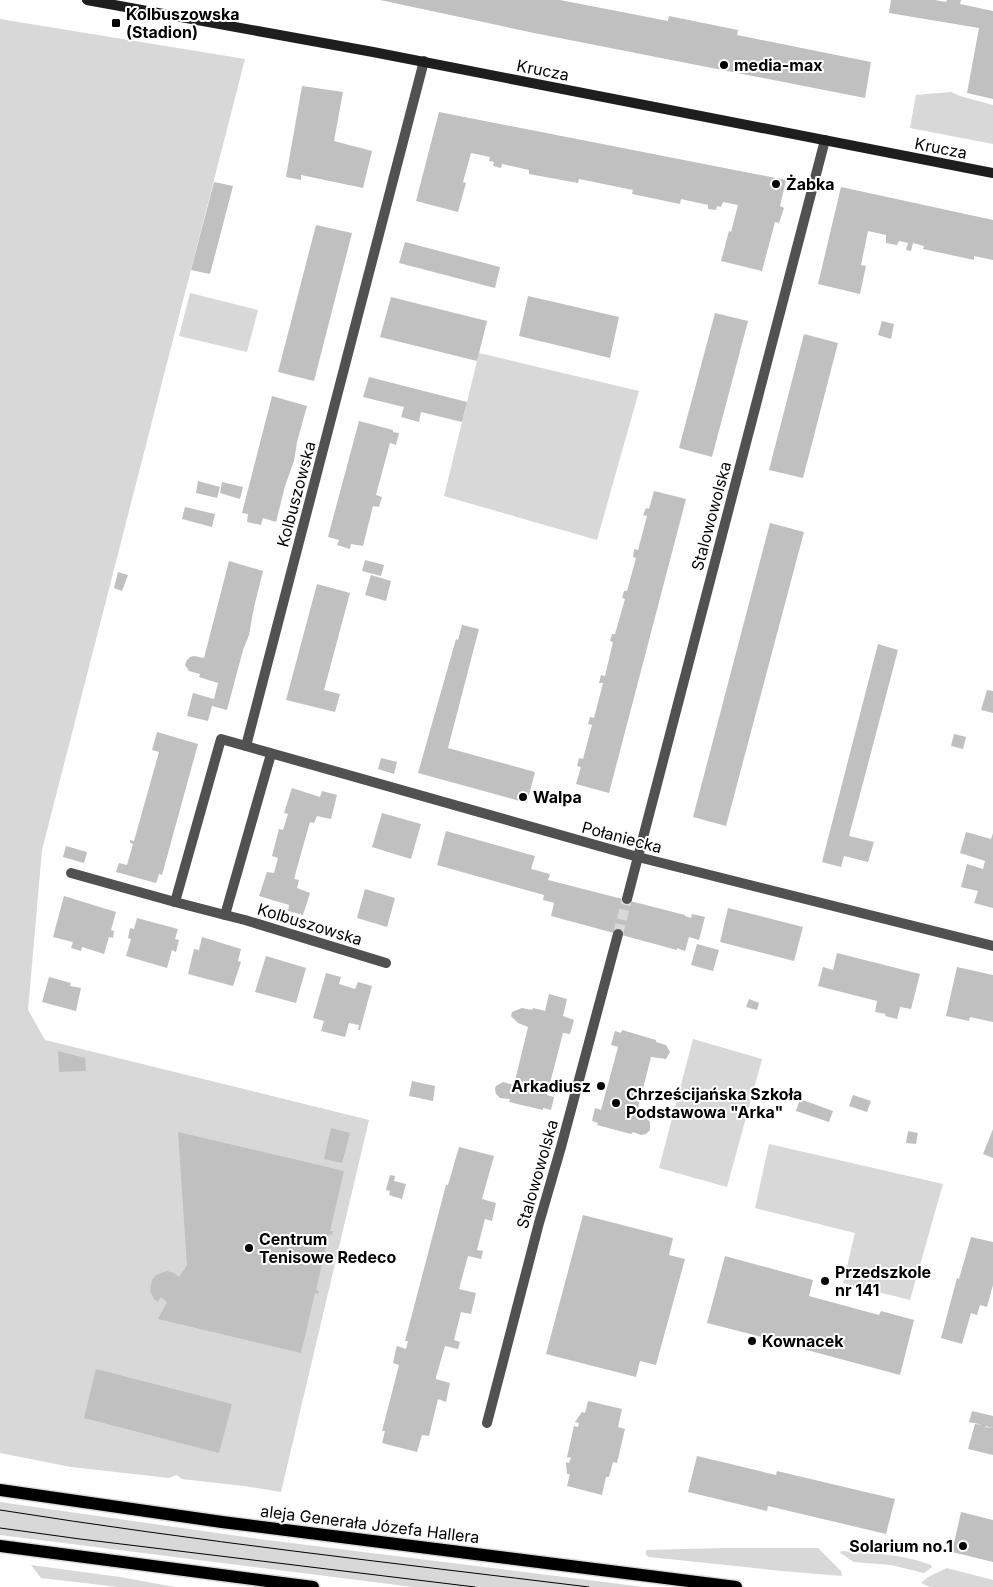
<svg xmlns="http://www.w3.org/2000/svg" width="993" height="1587" font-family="Inter,sans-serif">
<rect width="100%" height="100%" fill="#fff"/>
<!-- green -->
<g fill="#d8d8d8">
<path d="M0 19 245 59 42 850 28 1010 45 1040 369 1120 281 1492 244 1486 182 1479 177 1475 169 1478 71 1467 0 1453Z"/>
<path d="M951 92 960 96 993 105V144L910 128 916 95Z"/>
<path d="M190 293 258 310 247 352 179 336Z"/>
<path d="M479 353 639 391 597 540 444 496Z"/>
<path d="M693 1039 762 1059 727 1187 659 1168Z"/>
<path d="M769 1144 943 1184 910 1300 843 1283 855 1233 755 1208Z"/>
<path d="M0 1502 259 1539 644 1587H413L0 1535Z"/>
<path d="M724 1548H818L841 1571 842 1576 782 1571 649 1557 646 1555V1550Z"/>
<path d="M841 1551C872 1553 902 1554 931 1565L932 1567 924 1573 891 1565 854 1562 840 1553Z"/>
<path d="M31 1565 120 1577 175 1587H118L41 1578Z"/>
<path d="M947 1568 993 1580V1587H930L921 1583 928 1577Z"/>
</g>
<!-- building -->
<g fill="#c0c0c0">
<path d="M380 0H560L668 21 669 16 738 30 737 35 871 62 865 98 534 33Z"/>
<path d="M891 0H935L946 2 947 0H961L960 4 993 11V99L967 93 979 28 889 13Z"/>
<path d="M302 86 343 92 334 141 372 151 363 188 301 175V180L286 177Z"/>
<path d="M439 112 786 180 780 206 784 208 779 223 775 222 762 271 721 261 729 231 731 232 738 205 723 202 721 207 717 206 716 210 708 209V205L681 199 680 204 632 194 633 190 579 179 578 183 529 174V170L502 164 501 168 493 166 494 162 489 161 490 157 471 153 463 182 466 183 458 212 416 201Z"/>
<path d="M214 182 233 186 210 274 191 270Z"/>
<path d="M841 187 993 220V260L974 256V260L923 249 924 246 913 243 911 251 906 250 908 243 899 241 897 245 886 243V235L868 231 861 265 866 266 860 294 818 284Z"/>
<path d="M316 225 352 233 314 381 278 372Z"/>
<path d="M405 242 500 267 495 288 399 263Z"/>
<path d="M528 296 619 317 610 358 519 336Z"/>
<path d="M391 297 487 321 477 361 380 337Z"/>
<path d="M715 313 748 321 712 457 679 448Z"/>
<path d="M882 321 894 324 891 339 878 335Z"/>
<path d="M804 334 838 343 803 478 769 470Z"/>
<path d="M369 377 467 402 462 422 421 412 419 422 401 417 404 407 363 397Z"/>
<path d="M272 396 307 406 297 442 294 461 285 486 276 522 263 518 261 525 247 522 248 514 242 513Z"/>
<path d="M359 421 393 430V432L399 433 396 445 390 443 376 495 382 497 379 507 373 506 363 546 351 544 350 549 337 545 339 540 328 537Z"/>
<path d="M198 481 220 487 217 498 196 493Z"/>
<path d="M222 482 243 487 240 499 220 493Z"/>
<path d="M654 491 686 499 609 793 576 784 581 767 577 766 579 758 583 759 592 725 588 724 590 717 594 718 603 683H599L601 675 605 676 613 642 610 641 612 634H615L625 599 622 598 624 591H627L636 558 633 557 634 549 638 550 647 516 643 515 646 508 649 509Z"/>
<path d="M185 507 215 514 212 527 182 519Z"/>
<path d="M770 523 804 532 726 826 693 817Z"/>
<path d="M365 560 384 565 381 576 362 571Z"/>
<path d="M229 561 263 571 254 607 249 635 243 650 227 710 212 706 208 721 187 716 193 693 214 699 218 683 199 677 200 674 189 671 185 665 187 660 190 657 194 656 204 658Z"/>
<path d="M118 572 128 575 122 591 114 588Z"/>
<path d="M371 575 391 581 386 601 365 595Z"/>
<path d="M317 584 350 593 324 690 340 694 335 712 286 700Z"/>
<path d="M462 625 479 629 448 748 535 772 527 803 418 773 456 639 458 640Z"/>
<path d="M878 644 898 650 849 836 874 842 868 862 844 856 841 867 822 862Z"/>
<path d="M987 690 993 691V713L981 710Z"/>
<path d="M157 732 198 744 162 875 159 874 156 883 116 872 119 863 127 865 133 844 130 843V840L134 841 159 752 152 750Z"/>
<path d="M954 734 966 737 963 749 951 746Z"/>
<path d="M381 758 397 762 394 774 378 769Z"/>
<path d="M292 788 320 797 322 791 337 795 331 819 317 816 314 823 310 822 302 850 294 879 299 880 297 888 310 893 303 915 288 911 289 905 259 896 267 872 274 873 278 858 272 856 279 829 283 830 288 814 284 813Z"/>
<path d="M382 813 421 824 411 859 372 847Z"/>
<path d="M446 831 535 856 531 869 550 874 548 880 685 915V916L691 918 692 914 705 917 699 940 689 937 685 951 677 948V950L551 916 554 903 543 900 544 895 437 865Z"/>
<path d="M966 832 991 839 993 833V908L974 903 978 891 961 887 967 864 983 869 985 861 960 853Z"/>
<path d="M66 846 87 852 84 863 63 857Z"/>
<path d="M365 889 395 898 387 927 357 918Z"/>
<path d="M64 896 116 912 111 930 114 931 113 938 109 937 104 954 82 947 81 951 71 948 73 942 53 937Z"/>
<path d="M728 908 803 927 794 961 720 942Z"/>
<path d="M137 918 178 929 175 939 179 940 176 952 172 950 167 968 126 956 131 939 128 938 130 928 134 929Z"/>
<path d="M202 937 241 949 238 961 241 962 233 986 188 974 194 949 199 950Z"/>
<path d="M697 944 719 950 713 971 691 965Z"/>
<path d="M837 953 920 974 911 1009 900 1007 897 1019 885 1016 886 1014 875 1012 877 1001 818 986 823 967 833 970Z"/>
<path d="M266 956 306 968 296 1003 255 992Z"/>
<path d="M957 967 993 975V1022L970 1017 969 1021 946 1016Z"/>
<path d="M326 973 341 977 339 984 355 989 358 982 372 986 360 1030H358L359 1025 349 1023 345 1037 321 1031 324 1021 313 1018Z"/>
<path d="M49 977 71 983 70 986 81 988 76 1011 42 1002Z"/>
<path d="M549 994 567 999 563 1016 574 1020 570 1034 563 1033 547 1095 554 1097 551 1110 543 1108V1110L509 1102 510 1099 500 1098 496 1094 495 1089 496 1086 503 1082 514 1085 528 1027 518 1023 511 1016 512 1012 522 1008 532 1010 533 1008 545 1011Z"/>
<path d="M749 999 759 1003 757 1010 746 1007Z"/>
<path d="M622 1030 656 1040V1042L666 1045 670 1052 666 1059 651 1057 636 1116 646 1118 650 1122V1130L646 1134 641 1135 633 1132 631 1134 597 1125 598 1123 592 1121 595 1108 601 1110 618 1047 611 1045 615 1031 621 1033Z"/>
<path d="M58 1051 85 1058 86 1071 59 1072Z"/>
<path d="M412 1081 435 1086 433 1101 409 1096Z"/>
<path d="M853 1095 871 1101 867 1112 849 1106Z"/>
<path d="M800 1099 833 1111 829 1122 796 1111Z"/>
<path d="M331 1128 350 1133 342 1163 324 1159Z"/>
<path d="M993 1129V1158L983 1154Z"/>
<path d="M908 1131 918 1133 916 1144 906 1143Z"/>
<path d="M178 1132 344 1171 330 1231H333L332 1235 329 1234 316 1290 319 1291 318 1294 315 1293 301 1353 158 1319 167 1302 161 1297 158 1302 154 1299 150 1291 152 1280 156 1275 167 1271 174 1273 179 1277 187 1265Z"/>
<path d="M459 1147 494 1156 482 1199 496 1203 492 1221 485 1219 477 1250 483 1251 481 1259 468 1256 459 1289 476 1293 471 1314 461 1312 454 1340 460 1342 458 1349 445 1346 436 1377V1379L450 1383 446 1402 438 1399 429 1436 422 1435 417 1452 382 1443 385 1431H382L399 1365 393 1363 396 1349 397 1346 406 1349 408 1341H405L446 1185H448Z"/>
<path d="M390 1175 395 1176 394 1181 406 1184 402 1199 389 1195 390 1191 386 1190Z"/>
<path d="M583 1215 673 1238 669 1255 685 1259 656 1365 640 1361 636 1377 546 1354Z"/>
<path d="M971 1237 993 1242V1285L987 1307 980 1305 977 1315 971 1313 962 1344 941 1338 957 1278 959 1279Z"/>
<path d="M725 1256 813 1280 809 1296 879 1315 881 1311 914 1320 900 1375 792 1346 793 1343 762 1335V1337L707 1323Z"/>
<path d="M96 1369 232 1404 219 1453 84 1418Z"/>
<path d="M588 1401 622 1409 618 1427 625 1429 617 1463 613 1462 609 1477H606L602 1495 567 1486 570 1474H567L566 1462 569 1463 571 1458 567 1457 574 1426 578 1427 579 1423 575 1422 582 1412 585 1413Z"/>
<path d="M972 1411 993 1416V1428L986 1426 984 1434 986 1427 993 1428V1455L968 1449 975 1424 983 1425 969 1422Z"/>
<path d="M697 1456 776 1475 777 1471 895 1499 886 1534 768 1506 767 1511 688 1492Z"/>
<path d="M961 1512 993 1520V1562L952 1552Z"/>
</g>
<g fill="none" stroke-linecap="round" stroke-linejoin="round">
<!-- street-tunnel -->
<path stroke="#d9d9d9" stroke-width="10" stroke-dasharray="10 5" stroke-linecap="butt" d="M618 934 627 899"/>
<!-- primary casing -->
<g stroke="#dbdbdb" stroke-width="15">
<g id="primary">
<path d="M0 1490 222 1522 736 1587"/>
<path d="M0 1546 313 1587"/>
</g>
</g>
<!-- street -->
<g stroke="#515151" stroke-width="10">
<path d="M246 746 424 61"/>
<path d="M271 754 225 915 175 902 221 739 638 857 993 946"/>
<path d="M71 873 175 902"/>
<path d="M627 899 825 140"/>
<path d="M225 915 245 920 386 963"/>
<path d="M487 1423 539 1223 561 1147 618 934"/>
</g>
<!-- secondary -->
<path stroke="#1e1e1e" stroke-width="10" d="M87 0 373 52 993 173"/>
<!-- primary -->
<use href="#primary" stroke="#000" stroke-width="12"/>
<!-- tram -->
<g stroke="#000" stroke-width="1">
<path d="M0 1510C196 1541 392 1563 589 1587"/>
<path d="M0 1528 80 1539 475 1587"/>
</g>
</g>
<!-- markers -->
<g fill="#000" stroke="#fff" stroke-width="2">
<rect x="111" y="18" width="10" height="10" rx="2.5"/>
<circle cx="724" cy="65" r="5"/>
<circle cx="776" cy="184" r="5"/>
<circle cx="523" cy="797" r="5"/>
<circle cx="601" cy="1086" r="5"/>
<circle cx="616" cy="1103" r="5"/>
<circle cx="249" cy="1248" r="5"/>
<circle cx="825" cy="1281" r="5"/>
<circle cx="752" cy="1341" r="5"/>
<circle cx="963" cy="1546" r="5"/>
</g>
<g text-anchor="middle" stroke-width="4" stroke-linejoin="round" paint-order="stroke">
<!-- poi labels -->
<g font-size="16" font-weight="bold" fill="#000" stroke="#fff" text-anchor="start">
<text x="126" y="20">Kolbuszowska<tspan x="126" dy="18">(Stadion)</tspan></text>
<text x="734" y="71">media-max</text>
<text x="786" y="190">Żabka</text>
<text x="533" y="803">Walpa</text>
<text x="591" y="1092" text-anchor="end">Arkadiusz</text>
<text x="626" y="1100">Chrześcijańska Szkoła<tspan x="626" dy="18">Podstawowa "Arka"</tspan></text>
<text x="259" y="1245">Centrum<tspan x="259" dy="18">Tenisowe Redeco</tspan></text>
<text x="835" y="1278">Przedszkole<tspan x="835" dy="18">nr 141</tspan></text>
<text x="762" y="1347">Kownacek</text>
<text x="953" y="1552" text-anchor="end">Solarium no.1</text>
</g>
<!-- street labels -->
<g font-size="16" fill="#000" stroke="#fff">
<text transform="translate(543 70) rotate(11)" y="6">Krucza</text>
<text transform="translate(941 148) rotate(11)" y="6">Krucza</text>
<text transform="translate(296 494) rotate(-75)" y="6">Kolbuszowska</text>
<text transform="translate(711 516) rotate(-75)" y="6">Stalowowolska</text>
<text transform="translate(622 837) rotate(15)" y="6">Połaniecka</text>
<text transform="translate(310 924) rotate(17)" y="6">Kolbuszowska</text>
<text transform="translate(537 1174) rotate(-74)" y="6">Stalowowolska</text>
<text transform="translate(370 1524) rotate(7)" y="6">aleja Generała Józefa Hallera</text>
</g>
</g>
</svg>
